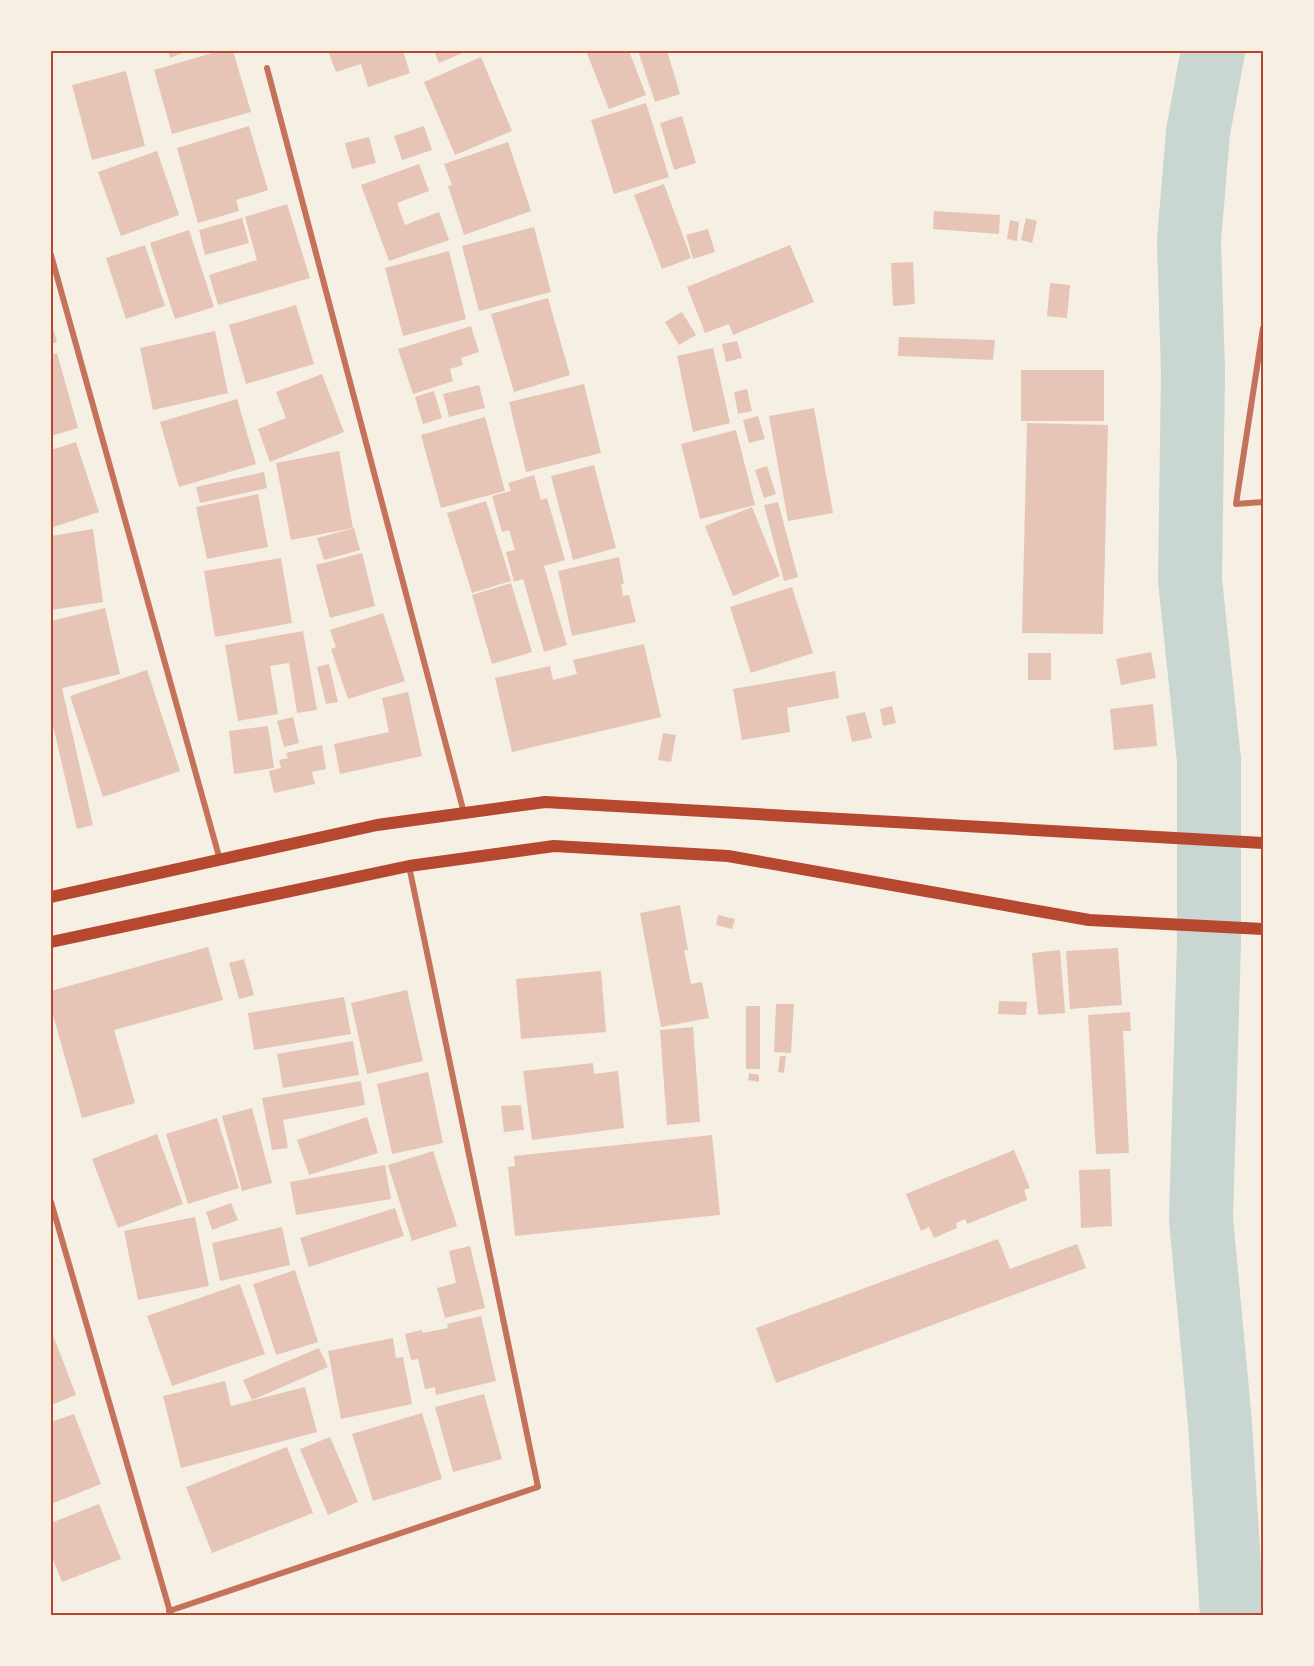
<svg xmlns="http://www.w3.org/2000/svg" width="1314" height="1666" font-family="Bitter,serif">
<rect width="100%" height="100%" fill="#f6efe4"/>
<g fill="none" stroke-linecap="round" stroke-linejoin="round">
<!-- river -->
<path stroke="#c9d6d2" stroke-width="64" d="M1213 51 1198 132 1189 241 1193 373 1190 580 1209 760V942L1201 1219 1220 1423 1232 1615"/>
</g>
<!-- building -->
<g fill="#e6c5b7">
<path d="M168 51H188L170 58Z"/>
<path d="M219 51H233L251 112 172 134 154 70Z"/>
<path d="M328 51H403L410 73 368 87 361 64 336 72Z"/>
<path d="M434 51H467L439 63Z"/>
<path d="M586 51H629L646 95 609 109Z"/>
<path d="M638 51H667L680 94 655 102Z"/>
<path d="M481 57 512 131 455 155 424 82Z"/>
<path d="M126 71 145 146 92 160 72 85Z"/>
<path d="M646 103 669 177 614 194 591 120Z"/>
<path d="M682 116 696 163 674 170 660 123Z"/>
<path d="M249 126 268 190 236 200 239 211 198 223 177 148Z"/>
<path d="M424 126 432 150 402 160 394 136Z"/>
<path d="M369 137 376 163 352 169 345 143Z"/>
<path d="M508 142 531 211 464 235 448 186 452 185 444 164Z"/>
<path d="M157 151 179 215 121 236 98 172Z"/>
<path d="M419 164 429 191 397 203 405 225 439 212 449 240 389 261 361 185Z"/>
<path d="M664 184 691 258 662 269 634 195Z"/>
<path d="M287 204 310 278 218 305 209 275 257 260 245 217Z"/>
<path d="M934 211 1000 215 999 234 933 229Z"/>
<path d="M242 218 249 243 205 255 199 230Z"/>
<path d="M1026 218 1037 221 1032 243 1021 240Z"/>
<path d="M1010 220 1019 222 1017 241 1007 239Z"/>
<path d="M534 227 551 292 479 311 462 246Z"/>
<path d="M708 229 715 252 693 259 686 235Z"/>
<path d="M189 230 214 307 175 319 150 243Z"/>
<path d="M145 245 165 306 126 319 106 258Z"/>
<path d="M790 245 814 302 733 335 729 324 705 333 687 287Z"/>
<path d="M449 251 466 319 403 336 385 268Z"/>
<path d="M913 262 915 304 893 306 891 263Z"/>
<path d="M1050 283 1070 285 1067 318 1047 316Z"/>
<path d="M548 298 570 375 514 392 491 314Z"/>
<path d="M296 305 314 364 246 384 229 325Z"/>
<path d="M682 312 696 335 679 345 665 322Z"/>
<path d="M51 322 57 342 51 344Z"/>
<path d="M471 326 479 352 461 358 463 365 450 369 453 381 413 394 398 349Z"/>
<path d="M215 331 228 393 153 410 140 348Z"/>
<path d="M899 337 995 340 993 360 898 356Z"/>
<path d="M737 341 742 358 726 362 722 344Z"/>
<path d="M713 348 730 423 693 432 677 356Z"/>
<path d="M57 353 78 428 51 436V355Z"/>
<rect x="1021" y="370" width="83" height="51"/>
<path d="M322 374 344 432 270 462 258 429 286 418 276 392Z"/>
<path d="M584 384 601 453 526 472 509 402Z"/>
<path d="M479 385 485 408 449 417 443 394Z"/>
<path d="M747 389 752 411 738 414 734 392Z"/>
<path d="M434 391 442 418 423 424 415 397Z"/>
<path d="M237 399 256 464 179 487 160 422Z"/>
<path d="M814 408 833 513 788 521 769 416Z"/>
<path d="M758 416 765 439 749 443 743 420Z"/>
<path d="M485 417 505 491 441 508 421 435Z"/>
<path d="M1027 423 1108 425 1103 634 1022 633Z"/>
<path d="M736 430 755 505 700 519 681 444Z"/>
<path d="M76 442 99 512 51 528V450Z"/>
<path d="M339 451 353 528 291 540 276 463Z"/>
<path d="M594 465 616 548 573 560 551 476Z"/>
<path d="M767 466 776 494 764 498 755 470Z"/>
<path d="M264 472 267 488 200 503 196 487Z"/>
<path d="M534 475 541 500 547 498 565 560 544 566 567 645 544 652 523 579 514 582 506 552 515 550 509 530 502 532 492 496 511 491 508 483Z"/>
<path d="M258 494 268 547 207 559 196 507Z"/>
<path d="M486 501 511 581 472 593 447 513Z"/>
<path d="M778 502 798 577 784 581 764 505Z"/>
<path d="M752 507 780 576 733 596 705 526Z"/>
<path d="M354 528 360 550 324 560 317 538Z"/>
<path d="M93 529 103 602 51 610V536Z"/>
<path d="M362 553 375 606 330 618 316 565Z"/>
<path d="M619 557 624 584H621L623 596 629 595 636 622 572 636 558 571Z"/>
<path d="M281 558 292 623 215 637 204 571Z"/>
<path d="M511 583 532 652 492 664 472 595Z"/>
<path d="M792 587 813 653 751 673 730 607Z"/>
<path d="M105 608 120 674 62 688 93 825 77 829 51 717V621Z"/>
<path d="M383 613 405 681 348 699 331 649 336 647 330 630Z"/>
<path d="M303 631 317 710 297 713 289 663 270 666 278 714 238 721 225 645Z"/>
<path d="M644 644 661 717 512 752 495 678 550 666 553 680 577 674 573 660Z"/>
<path d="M1151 652 1156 678 1121 685 1116 659Z"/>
<rect x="1028" y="653" width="23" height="27"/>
<path d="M329 664 338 702 326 704 317 667Z"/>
<path d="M147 670 180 771 103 797 70 696Z"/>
<path d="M835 671 839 698 787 708 790 732 742 740 733 689Z"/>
<path d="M408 692 422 756 340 774 334 744 389 732 382 698Z"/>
<path d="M1153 704 1157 746 1114 750 1110 709Z"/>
<path d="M892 706 896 723 883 726 880 709Z"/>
<path d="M865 712 872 738 852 742 846 716Z"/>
<path d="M293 717 299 743 284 747 277 721Z"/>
<path d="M268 726 274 768 234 774 229 731Z"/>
<path d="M663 733 676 735 671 762 658 760Z"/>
<path d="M322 745 326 769 312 772 315 784 274 793 269 771 281 768 279 760 288 758 286 753Z"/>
<path d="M680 905 688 950H684L691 984 702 982 709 1018 661 1027 640 913Z"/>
<path d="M718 915 735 919 732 929 716 925Z"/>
<path d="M208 947 223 1000 114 1030 135 1103 82 1118 51 1008V991Z"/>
<path d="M1118 948 1122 1005 1070 1009 1066 951Z"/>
<path d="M1060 950 1065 1013 1038 1015 1032 953Z"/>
<path d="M244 959 254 995 239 999 229 963Z"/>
<path d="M601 971 606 1032 521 1039 516 979Z"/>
<path d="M407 990 423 1061 367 1074 351 1003Z"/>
<path d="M344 997 351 1034 254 1050 248 1013Z"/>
<path d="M999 1001 1027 1002 1026 1015 998 1014Z"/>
<path d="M776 1004H794L791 1053 774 1052Z"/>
<rect x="746" y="1006" width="14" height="63"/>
<path d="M1130 1012 1131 1031H1123L1129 1153 1096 1154 1088 1015Z"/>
<path d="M693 1027 700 1122 667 1125 660 1030Z"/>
<path d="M353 1041 359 1075 283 1088 277 1054Z"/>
<path d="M780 1056H786L784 1073 778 1072Z"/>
<path d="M593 1063 594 1074 618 1071 624 1128 532 1140 523 1071Z"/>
<path d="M428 1072 443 1143 392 1154 377 1084Z"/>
<path d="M749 1073 759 1075V1082L748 1080Z"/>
<path d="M361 1081 365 1105 283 1120 288 1148 272 1150 262 1098Z"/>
<path d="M521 1105 524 1130 504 1132 501 1106Z"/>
<path d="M252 1108 272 1183 242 1191 222 1116Z"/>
<path d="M367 1117 378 1153 309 1175 297 1140Z"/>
<path d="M217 1118 239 1188 188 1204 166 1134Z"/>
<path d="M157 1134 183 1204 118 1228 92 1159Z"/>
<path d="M712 1135 720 1215 515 1236 508 1167 515 1166 514 1156Z"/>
<path d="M1014 1150 1030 1188 1024 1190 1027 1200 967 1224 965 1219 956 1223 957 1228 934 1238 929 1227 921 1231 906 1194Z"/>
<path d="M433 1151 457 1226 412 1241 388 1165Z"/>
<path d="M385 1165 391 1199 296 1215 290 1182Z"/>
<path d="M1110 1169 1112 1226 1081 1228 1079 1170Z"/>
<path d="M231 1203 238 1220 212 1230 206 1212Z"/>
<path d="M395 1208 404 1236 309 1267 300 1238Z"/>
<path d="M195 1217 209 1286 138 1300 124 1231Z"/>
<path d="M282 1227 290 1265 220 1281 212 1243Z"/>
<path d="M998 1239 1010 1269 1077 1244 1086 1268 776 1383 756 1328Z"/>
<path d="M470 1246 485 1308 445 1318 437 1288 456 1283 449 1251Z"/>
<path d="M295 1270 318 1342 276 1355 253 1284Z"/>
<path d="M240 1284 265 1354 172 1386 147 1316Z"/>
<path d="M481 1316 496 1381 436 1395 435 1387 425 1389 418 1359 411 1360 405 1334 422 1330 423 1333 448 1328 447 1324Z"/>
<path d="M51 1330 76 1395 51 1405Z"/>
<path d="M393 1338 396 1358 403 1357 412 1404 341 1419 328 1351Z"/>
<path d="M319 1348 328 1367 252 1400 243 1380Z"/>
<path d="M225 1381 231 1406 305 1387 317 1432 181 1468 163 1396Z"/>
<path d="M484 1394 502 1459 453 1472 435 1407Z"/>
<path d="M422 1413 442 1479 373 1501 352 1434Z"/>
<path d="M74 1414 101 1484 51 1504V1422Z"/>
<path d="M330 1437 358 1502 328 1515 300 1449Z"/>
<path d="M287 1447 313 1513 212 1553 186 1487Z"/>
<path d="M99 1504 121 1559 62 1582 51 1555V1523Z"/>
</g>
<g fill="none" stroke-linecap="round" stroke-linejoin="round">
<!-- minor -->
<g stroke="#c5725c" stroke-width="6">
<path d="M267 68 464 813"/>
<path d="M51 255 220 860"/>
<path d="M1263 328 1236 504 1263 502"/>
<path d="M51 1202 171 1615"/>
<path d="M169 1611 538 1487 409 866"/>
</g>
<!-- secondary -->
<g stroke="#b5482f" stroke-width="12">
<path d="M51 897 377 825 545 802 1263 843"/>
<path d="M51 942 409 866 554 846 728 856 1089 920 1263 929"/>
</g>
</g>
<!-- border -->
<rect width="1314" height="1666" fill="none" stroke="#f6efe4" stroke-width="105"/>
<rect x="52" y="52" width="1210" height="1562" fill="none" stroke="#b5482f" stroke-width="2"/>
</svg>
